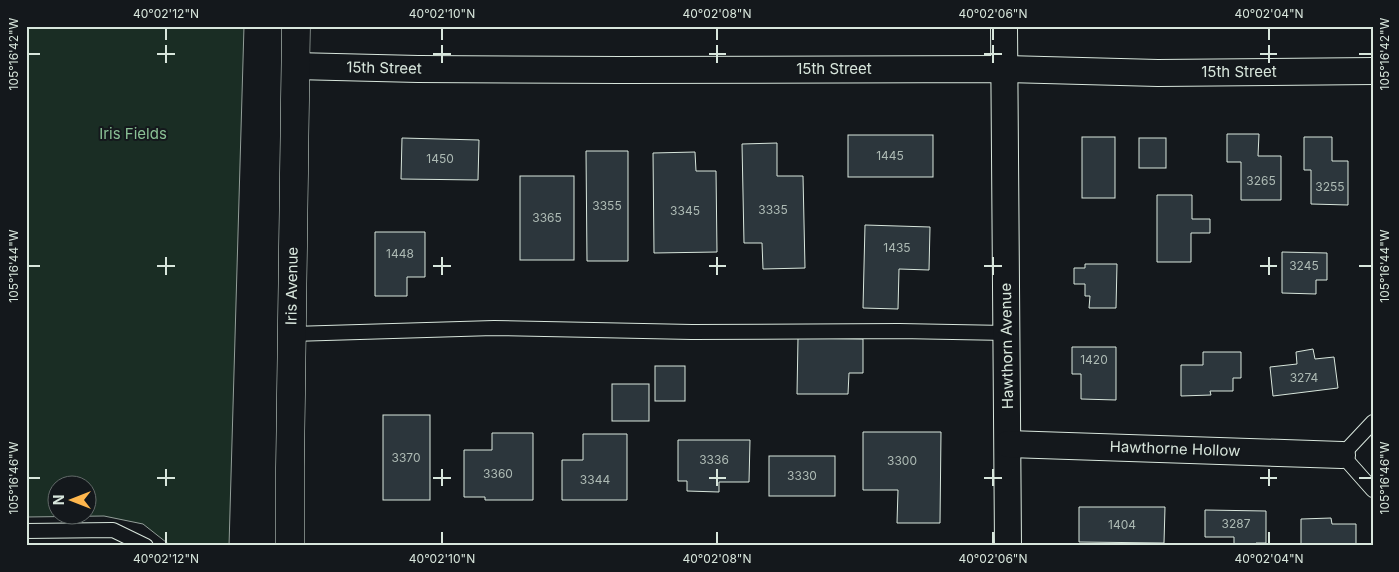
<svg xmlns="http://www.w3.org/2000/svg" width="1399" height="572" font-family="Inter,sans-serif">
<rect width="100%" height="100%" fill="#14181c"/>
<!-- green -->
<path fill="#1a2d24" stroke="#939e99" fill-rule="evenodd" d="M26 26H244L229 546H171L143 524 104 516 26 517ZM58 484H88V514H58Z"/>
<!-- building -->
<g fill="#2c363c" stroke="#d8e6dc">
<path d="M1227 134H1259L1258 156H1281V200H1241V162H1227Z"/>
<rect x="848" y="135" width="85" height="42"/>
<rect x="1082" y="137" width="33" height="61"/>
<path d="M1304 137H1332V161H1348V205L1311 204V170H1304Z"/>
<path d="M402 138 479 140 478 180 401 179Z"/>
<rect x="1139" y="138" width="27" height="30"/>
<path d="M777 143V176H803L805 268 763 269 762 243H744L742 144Z"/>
<path d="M586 151H628V261H587Z"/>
<path d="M695 152 696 171H716L717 252 654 253 653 153Z"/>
<rect x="520" y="176" width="54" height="84"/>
<path d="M1157 195H1192V219H1210V233H1191V262H1157Z"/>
<path d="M865 225 930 227 929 270 899 269 898 309 863 308Z"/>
<path d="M375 232H425V277H407V296H375Z"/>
<path d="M1282 252 1327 253V280H1316V294L1282 293Z"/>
<path d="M1085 264H1117L1116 308H1089L1090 296H1085V284H1074V268H1085Z"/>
<path d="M798 338 863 339V373H849L848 394H797Z"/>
<path d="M1072 347H1116V400L1081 399V374H1072Z"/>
<path d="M1313 349 1315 359 1334 357 1338 388 1273 396 1270 367 1297 364 1296 352Z"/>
<path d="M1203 352H1241V378H1233V391H1210L1211 395 1181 396V365H1203Z"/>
<rect x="655" y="366" width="30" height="35"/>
<rect x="612" y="384" width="37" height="37"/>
<rect x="383" y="415" width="47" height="85"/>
<path d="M863 432H941L940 523H897L898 490H863Z"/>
<path d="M492 433H533V500H485V497H464V450H492Z"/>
<path d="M583 434H627V500H562V460H583Z"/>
<path d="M678 440H750L749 482H719V492L687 491V481H678Z"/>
<rect x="769" y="456" width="66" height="40"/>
<path d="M1079 507H1165L1164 543 1079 542Z"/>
<path d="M1205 510 1266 511V543H1256L1253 546H1237L1234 543V537H1205Z"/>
<path d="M1331 518 1332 524H1356V546H1301V519Z"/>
</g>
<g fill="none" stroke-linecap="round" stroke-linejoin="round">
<!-- service casing -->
<g stroke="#d8e6dc" stroke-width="16">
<g id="service">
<path d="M292 334 494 328 692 332 899 331 1007 333"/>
<path d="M1373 422 1342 455 1373 490"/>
<path d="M26 531 113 530 146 546"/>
</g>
</g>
<!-- minor casing -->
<g stroke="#d8e6dc" stroke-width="28">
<g id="minor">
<path d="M1004 26 1008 546"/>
<path d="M295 66 418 69 621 70 1004 69 1158 73 1373 71"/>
<path d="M1008 444 1342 455"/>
</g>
</g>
<!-- secondary casing -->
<g stroke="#d8e6dc" stroke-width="29">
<path id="secondary" d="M290 546V468L296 26"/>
</g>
<!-- service -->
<use href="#service" stroke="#14181c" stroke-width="14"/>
<!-- minor -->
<use href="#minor" stroke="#14181c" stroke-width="26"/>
<!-- secondary -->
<use href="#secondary" stroke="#14181c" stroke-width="28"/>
</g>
<!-- ticks -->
<path fill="none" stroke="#d8e6dc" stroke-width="2" d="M166 28V40M442 28V40M717 28V40M993 28V40M1269 28V40M166 45V63M442 45V63M717 45V63M993 45V63M1269 45V63M28 54H40M157 54H175M433 54H451M709 54H726M984 54H1002M1260 54H1277M1359 54H1372M166 257V275M442 257V275M717 257V275M993 257V275M1269 257V275M28 266H40M157 266H175M433 266H451M709 266H726M984 266H1002M1260 266H1277M1359 266H1372M166 469V486M442 469V486M717 469V486M993 469V486M1269 469V486M28 478H40M157 478H175M433 478H451M709 478H726M984 478H1002M1260 478H1277M1359 478H1372M166 532V544M442 532V544M717 532V544M993 532V544M1269 532V544"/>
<g text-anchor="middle" stroke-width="4" stroke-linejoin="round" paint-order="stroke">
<!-- number labels -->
<g font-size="12" fill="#adbab4">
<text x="890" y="160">1445</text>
<text x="440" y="163">1450</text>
<text x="1261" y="185">3265</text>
<text x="1330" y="191">3255</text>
<text x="607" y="210">3355</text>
<text x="773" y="214">3335</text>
<text x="685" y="215">3345</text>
<text x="547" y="222">3365</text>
<text x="897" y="252">1435</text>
<text x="400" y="258">1448</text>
<text x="1304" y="270">3245</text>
<text x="1094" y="364">1420</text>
<text x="1304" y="382">3274</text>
<text x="406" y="462">3370</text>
<text x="714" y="464">3336</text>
<text x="902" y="465">3300</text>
<text x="498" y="478">3360</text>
<text x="802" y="480">3330</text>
<text x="595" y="484">3344</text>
<text x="1236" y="528">3287</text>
<text x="1122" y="529">1404</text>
</g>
<!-- street labels -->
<g font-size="15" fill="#d8e6dc" stroke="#14181c">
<text transform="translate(384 68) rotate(1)" y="5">15th Street</text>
<text x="834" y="74">15th Street</text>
<text x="1239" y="77">15th Street</text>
<text transform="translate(292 286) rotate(-89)" y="5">Iris Avenue</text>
<text transform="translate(1007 346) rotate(-91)" y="5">Hawthorn Avenue</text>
<text transform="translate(1175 449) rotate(2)" y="5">Hawthorne Hollow</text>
</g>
<!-- park labels -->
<g font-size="15" fill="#8ac095" stroke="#14181c">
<text x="133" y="139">Iris Fields</text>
</g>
</g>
<!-- border -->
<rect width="1399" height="572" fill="none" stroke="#14181c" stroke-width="55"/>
<!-- north arrow -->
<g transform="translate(72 500) rotate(270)"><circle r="24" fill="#14181c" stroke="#626a69"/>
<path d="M0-4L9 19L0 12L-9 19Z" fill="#ffb74d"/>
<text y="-8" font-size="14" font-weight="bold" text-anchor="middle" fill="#d8e6dc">N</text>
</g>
<rect x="28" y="28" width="1344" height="516" fill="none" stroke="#d8e6dc" stroke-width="2"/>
<g font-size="12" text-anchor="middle" fill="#d8e6dc">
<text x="166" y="18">40°02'12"N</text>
<text x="442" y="18">40°02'10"N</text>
<text x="717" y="18">40°02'08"N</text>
<text x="993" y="18">40°02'06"N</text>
<text x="1269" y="18">40°02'04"N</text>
<text transform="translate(1385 54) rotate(-90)" y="4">105°16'42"W</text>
<text transform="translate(14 54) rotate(-90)" y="4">105°16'42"W</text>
<text transform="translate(1385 266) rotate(-90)" y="4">105°16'44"W</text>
<text transform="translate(14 266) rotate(-90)" y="4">105°16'44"W</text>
<text transform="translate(1385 478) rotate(-90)" y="4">105°16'46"W</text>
<text transform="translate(14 478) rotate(-90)" y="4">105°16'46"W</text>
<text x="166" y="563">40°02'12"N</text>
<text x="442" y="563">40°02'10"N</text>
<text x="717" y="563">40°02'08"N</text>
<text x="993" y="563">40°02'06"N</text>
<text x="1269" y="563">40°02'04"N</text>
</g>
</svg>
